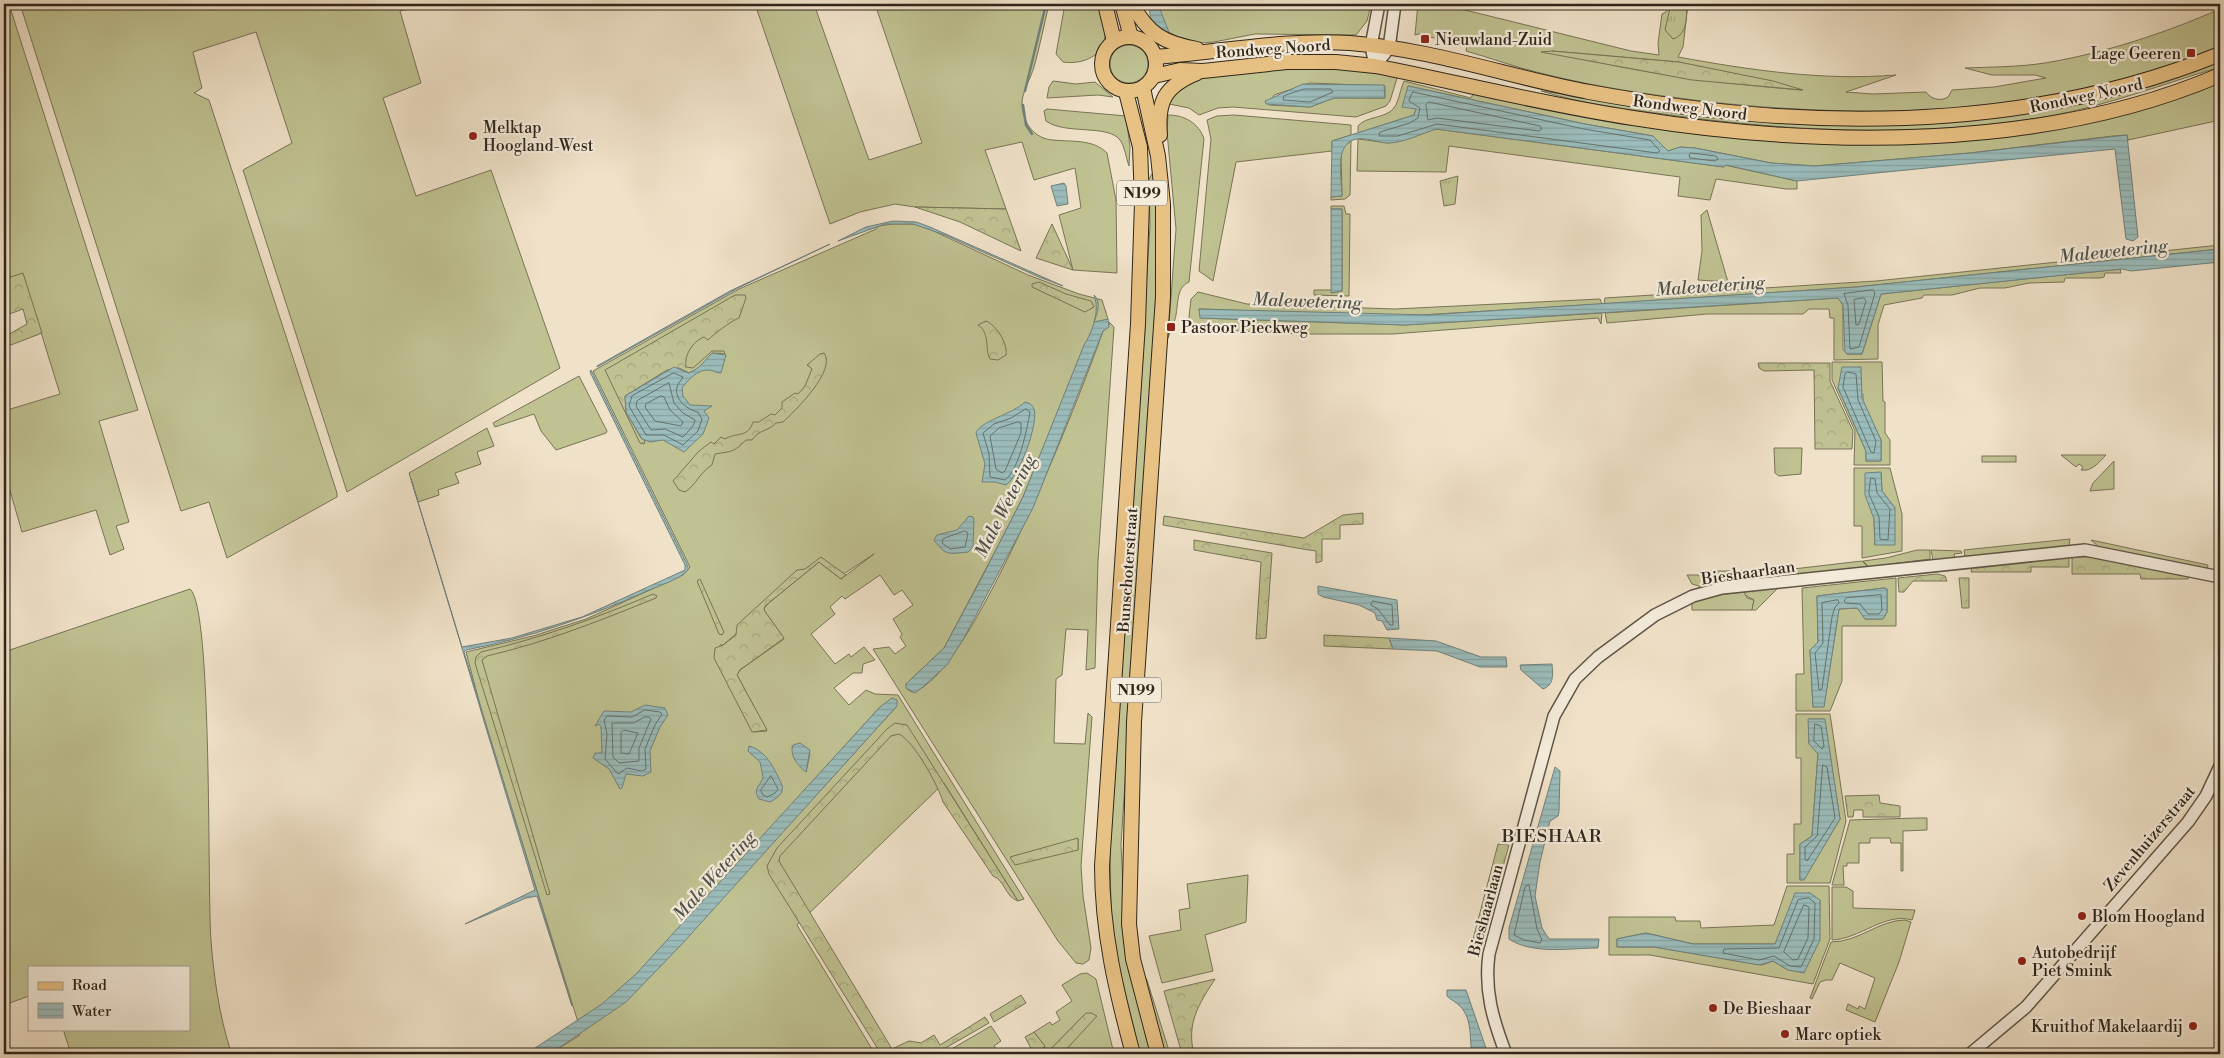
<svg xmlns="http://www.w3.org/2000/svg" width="2224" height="1058" font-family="'Libre Bodoni',serif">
<defs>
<pattern id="forest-crowns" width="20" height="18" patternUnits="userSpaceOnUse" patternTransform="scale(1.25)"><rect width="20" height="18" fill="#c0c292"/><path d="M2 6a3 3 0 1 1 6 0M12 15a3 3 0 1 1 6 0" fill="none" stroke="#a5a77d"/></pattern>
<pattern id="park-tufts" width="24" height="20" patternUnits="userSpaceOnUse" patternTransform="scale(1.25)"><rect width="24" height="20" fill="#c0c292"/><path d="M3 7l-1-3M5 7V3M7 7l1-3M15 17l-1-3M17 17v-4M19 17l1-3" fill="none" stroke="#a5a77d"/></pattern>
<pattern id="water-rules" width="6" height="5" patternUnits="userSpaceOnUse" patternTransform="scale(1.25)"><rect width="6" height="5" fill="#9bbdbc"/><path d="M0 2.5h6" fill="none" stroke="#86a2a1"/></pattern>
</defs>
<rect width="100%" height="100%" fill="#f0e2c9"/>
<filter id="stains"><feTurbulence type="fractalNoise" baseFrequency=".004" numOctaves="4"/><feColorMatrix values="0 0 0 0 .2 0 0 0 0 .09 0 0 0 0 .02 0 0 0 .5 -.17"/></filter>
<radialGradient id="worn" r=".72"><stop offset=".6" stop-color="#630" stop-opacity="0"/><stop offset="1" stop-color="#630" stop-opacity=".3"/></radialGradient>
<!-- grass -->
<g fill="#c0c292" stroke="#787456" fill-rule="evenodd">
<path d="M4 4H9L138 410 99 421 129 522 116 526 124 549 110 555 96 510 22 532 4 470V411L60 394 23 274 4 279Z"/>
<path d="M20 4H418L419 6 400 11 421 83 383 98 416 196 491 170 560 368 347 492 243 170 292 143 256 32 193 52 202 88 194 93 209 100 337 493V497L227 558 209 502 181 511Z"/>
<path d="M755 4H814L869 160 922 143 875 4H1049C1044 25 1040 46 1034 67 1031 78 1022 92 1022 103 1022 122 1034 139 1053 140 1073 142 1093 139 1107 153L1116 200 1117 273 1073 270 1059 215 1081 208 1075 168 1034 180 1022 142 985 150 1006 209 915 207 895 204 860 212 830 224Z"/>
<path d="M1065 4H1099C1101 13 1104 22 1105 31 1107 56 1082 65 1063 62L1056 54Z"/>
<path d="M1158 4H1371L1367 21 1356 35 1255 34 1214 42 1188 44 1167 36Z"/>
<path d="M1418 4H1449L1457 8 1631 51 1659 55 1658 43 1662 14 1666 12 1668 4H1688L1683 47 1678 57C1750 70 1823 81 1896 75L1846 92 1873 94 1926 92C1931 99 1940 102 1948 97L1952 90 1994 87 2046 78 2035 75H1992L1965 68C1991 67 2019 67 2045 63 2105 53 2165 33 2220 9V46C2176 64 2131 81 2085 91 1964 116 1841 115 1719 103 1659 96 1599 88 1540 73 1515 67 1491 58 1466 51L1467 46 1418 34 1415 35ZM1552 51 1679 62 1801 90C1716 83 1634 73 1552 51Z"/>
<circle cx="1129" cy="64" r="19"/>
<path d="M2220 58V67C2163 84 2109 105 2050 116 1925 138 1795 132 1670 115 1627 109 1583 104 1541 91L1687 110 1978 117Z"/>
<path d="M1314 66 1398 75 1390 101 1386 106 1356 117 1233 107 1218 108 1199 115 1189 108 1164 103 1177 86 1210 75ZM1310 83 1385 86V98H1334L1310 107 1269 105 1274 95Z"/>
<path d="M1053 81 1076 84 1095 82 1113 97 1098 95 1047 98 1049 87Z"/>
<path d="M1404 81 1471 98 1473 94 1509 98 1582 113 1889 141 2159 104 2220 82V106L2217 107 2216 121 2128 140 2127 135 2113 136 1970 153 1815 166 1771 163 1695 148 1680 147 1668 151 1653 136 1585 124 1408 86 1416 109 1414 115 1358 133V126C1366 116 1385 119 1394 108 1399 101 1400 90 1404 81Z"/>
<path d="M1047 109 1126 116 1130 147 1129 166C1126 158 1125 147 1120 140 1108 124 1065 135 1046 121L1044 111Z"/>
<path d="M1168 115C1184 115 1199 123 1204 139L1189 282C1175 288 1179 306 1175 319 1173 326 1170 332 1168 338L1176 229 1167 132Z"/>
<path d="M1234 115 1351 125V135L1332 141V151L1236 162 1213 281 1199 271 1211 139 1207 120 1217 116Z"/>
<path d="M1436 129 1724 167 1725 165 1797 181V189H1786L1716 179 1710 200 1678 196 1680 177 1449 146 1446 172 1357 171 1358 139 1389 143Z"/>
<path d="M1351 141 1350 195 1345 199 1331 200V197L1342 196 1341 153 1343 147Z"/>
<path d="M1152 174 1155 177 1158 208V263L1121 845 1126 949 1152 1054H1140L1115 950 1111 911 1110 852 1150 226 1149 179Z"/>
<path d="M1331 206H1344L1346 214H1350L1349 296 1314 295V290H1331L1332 293 1342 291V209H1331Z"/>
<path d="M1707 210 1728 282 1698 280 1702 251 1701 215Z"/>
<path d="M893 224H913L925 227 1028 275 1079 294 1102 300 1108 319 1098 322 1091 332 1023 497 998 546 944 648 906 684 907 689 912 692C969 682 1082 392 1103 331L1109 326V322L1114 327 1098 561 1095 668 1086 670 1088 630 1066 629 1062 675 1056 679 1054 743 1085 744 1088 713 1092 717 1081 866 1083 896 1091 948 1089 960 1083 964 1076 963 1058 941 873 649 889 647 895 654 906 646 900 637 902 634 893 619 913 605 902 590 894 595 880 575 845 599 842 596 830 607 835 614 811 634 835 664 849 654 851 657 864 647 875 660 863 664 862 673H853L834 688 849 705 866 690 875 694 898 695 1024 899 1018 901 944 783 797 925 875 1054H550L580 1035 578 1022 484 720 466 652 533 636 586 619 683 575 690 567 593 371 739 289 876 229 878 226ZM874 554 841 579 819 562 765 606 764 610 784 639 740 670 737 675 767 731 754 732 720 645H723C756 618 784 585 820 560L842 575ZM897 706 809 803 803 792 880 707ZM792 746 810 754 806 772 795 759ZM1078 839V850L1011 857Z"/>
<path d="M2220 245V249L1856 287 1604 304 1605 298 1876 281Z"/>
<path d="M2120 269 2121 273H2105L2104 277 2100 278H2065L2064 282 2029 283 2005 288H1980L1952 295H1924L1922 298 1884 305 1878 325V359L1834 360V318H1830L1829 309H1809L1803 314H1707L1607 323 1605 313 1838 298 1843 305V349L1847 354H1862L1881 294Z"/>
<path d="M1198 292 1247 304 1395 309 1600 299 1602 304 1404 316 1199 309 1201 318 1405 325 1602 313 1601 324 1598 318 1393 334H1300L1198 329 1188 326 1191 299Z"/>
<path d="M1832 362H1882L1883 401 1885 402V433L1890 440V465H1854L1855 431 1832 380ZM1838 388 1863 394V402L1881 440V461H1866V451Z"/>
<path d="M579 376 607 431 606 433 556 450 541 431 534 414 495 427 493 423Z"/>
<path d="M487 428 494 446 477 452 481 464 455 473 459 483 438 490 439 495 418 502 409 473Z"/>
<path d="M1774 448H1802L1801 474 1779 476 1775 473Z"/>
<path d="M2061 455H2106C2099 462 2092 472 2081 470L2083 467 2079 464 2076 467Z"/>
<rect x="1982" y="456" width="34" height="6"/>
<path d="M2114 461V489L2090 491 2093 483Z"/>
<path d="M1854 468H1890L1902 514V551L1862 558V526H1854ZM1881 473 1882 491 1895 508 1875 545 1874 519Z"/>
<path d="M2070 539 2069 546 1965 557 1964 550Z"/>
<path d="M2091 540 2208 565 2207 569 2099 547Z"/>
<path d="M1917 550H1930V559L1869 567 1863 561 1886 558Z"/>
<path d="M1931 550 1961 551 1962 553 1954 554 1955 558 1933 560Z"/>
<path d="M1862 561 1868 567 1777 577 1776 571Z"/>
<path d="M1699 571H1773L1774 578 1702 587 1692 584 1687 575H1699Z"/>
<path d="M1896 578V626H1842V681L1830 711H1796V674H1804L1802 588ZM1884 588 1887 589V612L1883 619H1865L1858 608 1839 609 1824 706 1813 707 1810 650 1818 642 1817 596Z"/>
<path d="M190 589C213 608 207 892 211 941 214 978 219 1014 230 1049L211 1054H71L63 1029H189V967H29V996L4 1005V652Z"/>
<path d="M1745 592 1747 598 1754 600 1752 610H1692V602L1716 595Z"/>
<path d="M1796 714H1830L1846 821 1830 883H1787V854H1794V824H1801V758H1796ZM1809 719H1824L1840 819 1804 879 1800 880V844L1812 836 1818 753 1809 744Z"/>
<path d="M1918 818H1927V830L1903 831V871H1901V843H1891L1890 838H1870V843H1859V863H1847V866H1843L1844 885H1832L1850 820Z"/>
<path d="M1248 875 1246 922 1205 935 1213 971 1162 983 1149 936 1181 930 1179 910 1190 908 1187 884Z"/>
<path d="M1787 886H1829L1830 939 1813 984 1650 955H1609V917H1675L1676 921H1700L1701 928 1774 925ZM1820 900 1819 940 1788 970 1773 961 1762 965 1654 947H1617V939L1646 933 1693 944H1775Z"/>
<path d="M1832 887H1846L1853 891V908L1915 910 1912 920C1885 912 1860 939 1832 940Z"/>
<path d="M1905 920 1911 922 1899 962 1875 1022 1846 1010 1848 1004 1858 1009 1859 1006 1865 1009 1875 978 1840 963 1832 980H1826L1820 982 1812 999 1810 998 1831 942C1859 942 1879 920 1905 920Z"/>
<path d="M1087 973 1096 979 1114 1054H1062L1071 1044 1086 1013 1046 1054H1038L1045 1047 1034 1032 1050 1022 1052 1025 1060 1020 1056 1012 1072 1001 1062 985 1080 974Z"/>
<path d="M1144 975 1147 980 1170 1054H1163Z"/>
<path d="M991 1026 1001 1041 994 1046 999 1054H943Z"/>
</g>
<!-- forest -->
<g fill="url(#forest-crowns)" stroke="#787456">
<path d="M1552 51 1679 62 1773 81 1803 90 1692 80 1541 52Z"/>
<path d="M915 207 1006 209 1021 251 960 222Z"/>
<path d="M1052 224 1073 270 1036 258Z"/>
<path d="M23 273 42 333 11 345 4 340V337L27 324 23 309 4 316V279Z"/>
<path d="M1039 282 1066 294 1091 301 1094 307 1085 312 1032 287V284Z"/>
<path d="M735 295H745L746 298 739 318C731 321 714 334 708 340L704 337C693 341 684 355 686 367L693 368 712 351H724L725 354 712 353 703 366 689 373 679 368 667 370 625 396 626 412 641 438 645 441 644 444 640 443 605 370Z"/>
<path d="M986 321C996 325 1008 343 1006 355L998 360 990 359C984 348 991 334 978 325Z"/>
<path d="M824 353C837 370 795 411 783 422L776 423C769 431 758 430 752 440H746C733 453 732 451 715 454L712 465C700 472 696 485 685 492L679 490 673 481 699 451 711 442 714 444 721 437 725 439C737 432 748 438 753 422H759L771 414 775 415 782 408V402L795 393 798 394 805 386 812 369 807 365 820 354Z"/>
<path d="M1758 363H1830V381L1853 431 1852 449H1815L1814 370 1764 371 1759 368Z"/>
<path d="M1363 513V524L1340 525V539H1322V561L1316 563V551L1309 550 1163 525 1164 516 1304 538 1343 515Z"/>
<path d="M1194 540 1272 553 1266 638 1256 639 1261 562 1194 550Z"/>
<path d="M821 557 846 575 841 579 819 562 765 606 764 610 784 638 740 670 737 675 767 730 752 732 714 658 715 648 723 645 736 635 737 625 797 570 805 569Z"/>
<path d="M2069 557V567H2031V572H1971L1972 567Z"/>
<path d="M2072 557H2091L2189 576 2188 579H2141L2140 574H2072Z"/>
<path d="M1937 574 1945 576 1947 581H1913L1904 592H1899L1898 578Z"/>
<path d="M1959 578H1969V608H1962Z"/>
<path d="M700 579 724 632 722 635 719 634 697 581Z"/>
<path d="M1778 588 1756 610H1752L1754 600 1745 595V592Z"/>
<path d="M653 594 657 596 656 598C599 621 547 642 487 656L482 660 550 894 547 895 475 663 476 657 481 652C541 638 597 618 653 594Z"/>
<path d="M1324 635 1389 638 1393 649 1324 646Z"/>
<path d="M895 723 907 725 1018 901C1005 897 1005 880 993 876L943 802C939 787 914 741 899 734L891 736 780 856 779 861 892 1049 909 1041 921 1043 934 1035 940 1045 985 1017 989 1023 935 1054H881L769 874 767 866 777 848 887 729Z"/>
<path d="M1879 795 1880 803 1900 806V817H1863V810H1854L1853 817H1848L1845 796Z"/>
<path d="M1078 838V850L1015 865 1010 857Z"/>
<path d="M1498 844 1509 845 1480 950 1471 947Z"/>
<path d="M1215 979C1199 1004 1186 1023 1194 1054H1182L1164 991Z"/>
<path d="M1021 995 1026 1003 994 1022 990 1014Z"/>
<path d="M1086 1013H1091L1097 1016 1062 1054H1046Z"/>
<path d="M1034 1032 1045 1046 1038 1054H1034L1025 1037Z"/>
</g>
<!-- park -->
<g fill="url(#park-tufts)" stroke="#787456">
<path d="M1671 4H1687C1686 18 1688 34 1673 39L1665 30Z"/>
<path d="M1458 176 1455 204 1444 206 1440 181Z"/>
</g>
<!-- water -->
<g fill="url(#water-rules)" stroke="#70817c">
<path d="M1149 4H1158L1170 35 1151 23Z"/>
<path d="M1303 84 1384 85 1385 98H1334L1310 107 1266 104 1265 101Z"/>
<path d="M1408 86 1585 124 1653 136 1668 151 1680 147 1695 148 1771 163 1815 166 1970 153 2127 135 2138 237 2133 241 2126 239 2115 149 1797 181 1726 165 1724 167 1436 129C1421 134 1403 143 1388 143 1378 143 1367 137 1357 139 1333 143 1342 179 1342 196L1331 197 1332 141 1414 115 1416 109 1402 107Z"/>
<path d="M1064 183 1066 186 1068 204 1057 206 1051 186Z"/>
<path d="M1331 209H1342V291L1331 293Z"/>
<path d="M893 221 916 222 930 227 1063 286 1039 277 945 235 913 224H885L838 241 866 227Z"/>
<path d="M830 244 738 288 597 367V366L730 291Z"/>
<path d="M2220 249V262L2131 271 2122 269 1881 294 1862 354H1847L1845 352 1843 305 1838 298 1405 325 1200 318 1199 309 1428 315 1856 287Z"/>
<path d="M1094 295C1102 303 1097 313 1094 322L1108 319 1109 327 1103 331 1033 508 964 638 947 665 924 686 915 693 906 688V684L944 648 980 581 1023 497 1084 345C1093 331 1100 310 1094 295Z"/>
<path d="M712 353 726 355 721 373C716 373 713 370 708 370 698 369 687 381 682 388L683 396 690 405 712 406 704 411 709 418 703 434 684 452 663 440 650 442 642 439 626 412 625 396 674 367 689 373C702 367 703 362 712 353Z"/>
<path d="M1842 367H1861L1862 398 1881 440V461H1866V451L1838 388Z"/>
<path d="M591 370 688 566V570C679 580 660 585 647 591 589 617 529 638 466 650L464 652 572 1006 537 896 526 898 465 924 535 890 411 479 462 647 512 638 582 617 685 570V565L590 372Z"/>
<path d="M1025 402C1029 403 1032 404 1034 409 1039 423 1019 477 1006 485L995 482H982L985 464 976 433C980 421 1013 414 1025 402Z"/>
<path d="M1881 472 1882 491 1895 508V545H1875L1874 519 1865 495V473Z"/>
<path d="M969 516 973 517 974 520 973 547 968 552C948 554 946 556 934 540L937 535 957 530Z"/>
<path d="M1318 586 1397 600 1399 629 1387 630 1382 621 1377 620 1375 613 1359 605 1323 597 1318 594Z"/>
<path d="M1884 588 1887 589V612L1883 619H1865L1857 608 1839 609 1824 707H1813L1810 650 1818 642 1817 596Z"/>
<path d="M1389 638 1436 641 1481 657H1506L1507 667H1480L1437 651 1393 649Z"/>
<path d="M1552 664C1553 675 1554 685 1543 689L1521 670 1520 665Z"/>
<path d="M892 698 897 700V706L682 944 626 1002 550 1054H526L602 1004 636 974 880 707Z"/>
<path d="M645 705 665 708 668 715 660 727 650 751 651 772 643 776 626 774 622 788 620 789 609 769 593 758 595 753H602L601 727 599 724 595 726 604 711 631 712Z"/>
<path d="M1808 719H1825L1840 819 1804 880H1800V844L1812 836 1818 754 1809 744Z"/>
<path d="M800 743 810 750 806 772C798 766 789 755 793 745Z"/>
<path d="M749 746C767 751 775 770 782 785 784 794 777 798 770 802L759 799C752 788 761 786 763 777L760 762 748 751Z"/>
<path d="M1555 767 1560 771 1559 812 1558 816 1550 821 1540 862 1535 896 1542 928 1549 939H1599L1598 948C1571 948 1533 955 1509 939V928Z"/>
<path d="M1795 893H1810L1820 900V940L1804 973 1788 970 1773 961 1759 965 1654 947H1617V939L1646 933 1693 944H1775Z"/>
<path d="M1447 990H1466L1488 1054H1472C1469 1038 1473 1020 1460 1006 1456 1002 1451 1000 1447 996Z"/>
</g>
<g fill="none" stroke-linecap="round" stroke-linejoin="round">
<!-- shore -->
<g stroke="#65726c" stroke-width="1">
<path d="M1304 89H1331L1333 92 1310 102 1283 100 1284 96Z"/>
<path d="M1413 92 1584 129 1650 140 1660 151 1657 153 1437 124 1398 136H1379L1380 132 1410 123 1418 118 1420 108 1409 101Z"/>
<path d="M1429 102 1540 126 1542 129 1539 131 1437 118 1428 120 1426 105Z"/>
<path d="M1691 153 1716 156 1718 159 1715 161 1690 158 1689 155Z"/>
<path d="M1873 290 1875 293 1859 347 1850 349 1848 305 1844 294Z"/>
<path d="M1864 298 1866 301 1859 324 1856 325 1854 300Z"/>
<path d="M1848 372 1856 374 1858 400 1876 441 1874 453 1871 452 1843 387 1845 374Z"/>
<path d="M674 373 683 377C681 381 678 383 677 387 674 400 688 410 698 412L702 419 698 431 683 445 664 435H646L629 406 632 396Z"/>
<path d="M669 383 674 403 683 413 695 420 693 426 683 437 665 429 651 430 636 406 637 401Z"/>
<path d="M661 396 664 397 670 410 683 422 681 426 655 421 645 407 646 404Z"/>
<path d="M1026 409 1030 412C1027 429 1019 470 1005 480L990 477 989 454 983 433 994 424 1011 418Z"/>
<path d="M1018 422 1021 423V433L1005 471 1002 473 996 469 990 436 999 428Z"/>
<path d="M1871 478 1875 479 1877 493 1890 509 1888 540 1880 539 1879 517 1869 494Z"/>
<path d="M965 531 968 533 965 547 950 549 942 543 943 539Z"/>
<path d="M1881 595 1882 610 1879 614H1868L1860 604 1846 603 1844 601 1846 598Z"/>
<path d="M1838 600 1839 603 1835 607 1832 617 1822 689 1819 690 1815 653 1823 643 1822 603Z"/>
<path d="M1373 601 1392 605 1393 625H1390L1378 609 1371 605Z"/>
<path d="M645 710 660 712 662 714 655 725 645 749 646 769 642 771 627 768 618 774 605 759 607 734 604 720 607 716 632 717Z"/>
<path d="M645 717H649L651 719 639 748V761L619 763 613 757 612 723H633Z"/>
<path d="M1815 724 1821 726 1824 746 1822 749 1814 741Z"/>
<path d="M624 730 638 733 629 754 621 753V733Z"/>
<path d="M1823 765 1827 767 1835 818 1807 861 1805 859V847L1817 836Z"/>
<path d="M771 776 778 789 775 793 767 797 762 794 761 790Z"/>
<path d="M1529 885 1537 929 1542 940 1540 943 1524 940 1514 935 1525 887Z"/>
<path d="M1809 898 1815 903 1814 939 1801 967 1790 966 1774 956 1759 960 1723 953 1724 949 1779 948 1798 900Z"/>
<path d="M1804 905 1809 907 1808 938 1798 959 1793 960 1784 952Z"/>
</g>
<!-- stream -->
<g stroke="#70817c" stroke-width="2.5">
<path d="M1025 91 1046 4"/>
<path d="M1023 105 1026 125 1032 134"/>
</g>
<!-- minor casing -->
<g stroke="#5f5546" stroke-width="14">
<g id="minor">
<path d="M1375 66 1389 48 1395 4"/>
<path d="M1375 66 1371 46 1379 4"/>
<path d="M1506 1054C1493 1020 1484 991 1489 954L1554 716 1575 679 1598 657 1655 615 1693 596 1722 588 2085 550 2220 577"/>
<path d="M1970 1054 2026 1007 2188 822 2206 796 2220 766"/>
</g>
</g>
<!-- major casing -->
<g stroke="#2f261b" stroke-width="16">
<g id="major">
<path d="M1105 4 1114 41"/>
<path d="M1122 4 1131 37"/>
<path d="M1132 4C1148 34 1164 43 1197 49"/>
<circle cx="1129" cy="64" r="27"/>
<path d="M1155 57C1220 52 1284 39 1350 43 1431 49 1510 77 1589 92 1799 131 2020 135 2220 54"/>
<path d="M1154 76 1180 70 1203 71 1287 62H1336L1375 66C1461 83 1546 105 1633 118 1821 148 2043 151 2220 75"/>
<path d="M1143 88 1158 156 1163 204V297L1134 722 1129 924 1133 959 1158 1054"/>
<path d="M1126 92 1140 147 1142 202 1138 324 1102 866C1102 932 1116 991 1133 1054"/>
<path d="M1160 135C1157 101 1165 86 1197 73"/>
</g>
</g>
<!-- minor -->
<use href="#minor" stroke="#f5ecdc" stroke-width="11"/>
<!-- major -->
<use href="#major" stroke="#e8c184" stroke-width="14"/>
</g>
<!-- markers -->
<g fill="#8f2418" stroke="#f5ecdc" stroke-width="2">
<rect x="1420" y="34" width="10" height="10" rx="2.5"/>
<rect x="2186" y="48" width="10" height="10" rx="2.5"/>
<circle cx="473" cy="136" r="5"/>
<rect x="1166" y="322" width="10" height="10" rx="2.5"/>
<circle cx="2082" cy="916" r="5"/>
<circle cx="2022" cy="961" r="5"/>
<circle cx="1713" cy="1008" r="5"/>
<circle cx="2193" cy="1026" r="5"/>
<circle cx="1785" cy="1034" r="5"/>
</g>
<g text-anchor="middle" stroke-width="4.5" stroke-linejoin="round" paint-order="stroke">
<!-- shield labels -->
<g fill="#f5ecdc" stroke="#6a6155" stroke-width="1">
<rect x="1117" y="180.5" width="50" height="25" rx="4"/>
<rect x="1111" y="677.5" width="50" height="25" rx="4"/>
</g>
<g font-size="15" font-weight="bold" fill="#2f261b">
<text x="1142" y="198">N199</text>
<text x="1136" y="695">N199</text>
</g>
<!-- poi labels -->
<g font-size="16" fill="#2f261b" stroke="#f5ecdc" text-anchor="start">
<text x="1435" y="45">Nieuwland-Zuid</text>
<text x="2181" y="59" text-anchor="end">Lage Geeren</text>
<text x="483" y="133">Melktap<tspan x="483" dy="18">Hoogland-West</tspan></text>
<text x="1181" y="333">Pastoor Pieckweg</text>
<text x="2092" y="922">Blom Hoogland</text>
<text x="2032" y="958">Autobedrijf<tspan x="2032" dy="18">Piet Smink</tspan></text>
<text x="1723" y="1014">De Bieshaar</text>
<text x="2183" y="1032" text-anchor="end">Kruithof Makelaardij</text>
<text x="1795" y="1040">Marc optiek</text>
</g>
<!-- street labels -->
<g font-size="16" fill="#2f261b" stroke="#f5ecdc">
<text transform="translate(1273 48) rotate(-4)" y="6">Rondweg Noord</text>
<text transform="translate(2086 95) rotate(-12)" y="6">Rondweg Noord</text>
<text transform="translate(1690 107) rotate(7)" y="6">Rondweg Noord</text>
<text transform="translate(1127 570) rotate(-86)" y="6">Bunschoterstraat</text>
<text transform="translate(1748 572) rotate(-8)" y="6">Bieshaarlaan</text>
<text transform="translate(2149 838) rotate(-50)" y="6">Zevenhuizerstraat</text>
<text transform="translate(1485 910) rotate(-75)" y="6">Bieshaarlaan</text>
</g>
<!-- water labels -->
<g font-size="18" font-style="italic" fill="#4f534b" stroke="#f5ecdc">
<text transform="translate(2113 251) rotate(-6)" y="6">Malewetering</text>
<text transform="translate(1710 286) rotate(-4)" y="6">Malewetering</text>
<text transform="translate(1307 301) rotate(2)" y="6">Malewetering</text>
<text transform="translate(1005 506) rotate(-63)" y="6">Male Wetering</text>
<text transform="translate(714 876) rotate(-48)" y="6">Male Wetering</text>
</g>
<!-- neighbourhood labels -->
<g font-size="18" letter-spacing="1" fill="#2f261b" stroke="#f5ecdc">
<text x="1552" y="842">BIESHAAR</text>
</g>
</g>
<!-- margin -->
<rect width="2224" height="1058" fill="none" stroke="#f0e2c9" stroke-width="20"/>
<rect x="5" y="5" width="2214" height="1048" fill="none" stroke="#2f261b" stroke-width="2.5"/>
<rect x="10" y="10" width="2204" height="1038" fill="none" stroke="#2f261b"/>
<!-- legend -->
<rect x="28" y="966" width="162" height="65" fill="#f5ecdc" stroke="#a69d8f"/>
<rect x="38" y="982" width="25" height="8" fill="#e8c184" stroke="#a69d8f"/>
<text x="72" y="990" font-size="15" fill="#2f261b">Road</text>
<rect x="38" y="1003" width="25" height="15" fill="url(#water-rules)" stroke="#a69d8f"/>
<text x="72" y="1016" font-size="15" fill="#2f261b">Water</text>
<rect width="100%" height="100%" filter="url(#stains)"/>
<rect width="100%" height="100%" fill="url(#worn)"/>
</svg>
